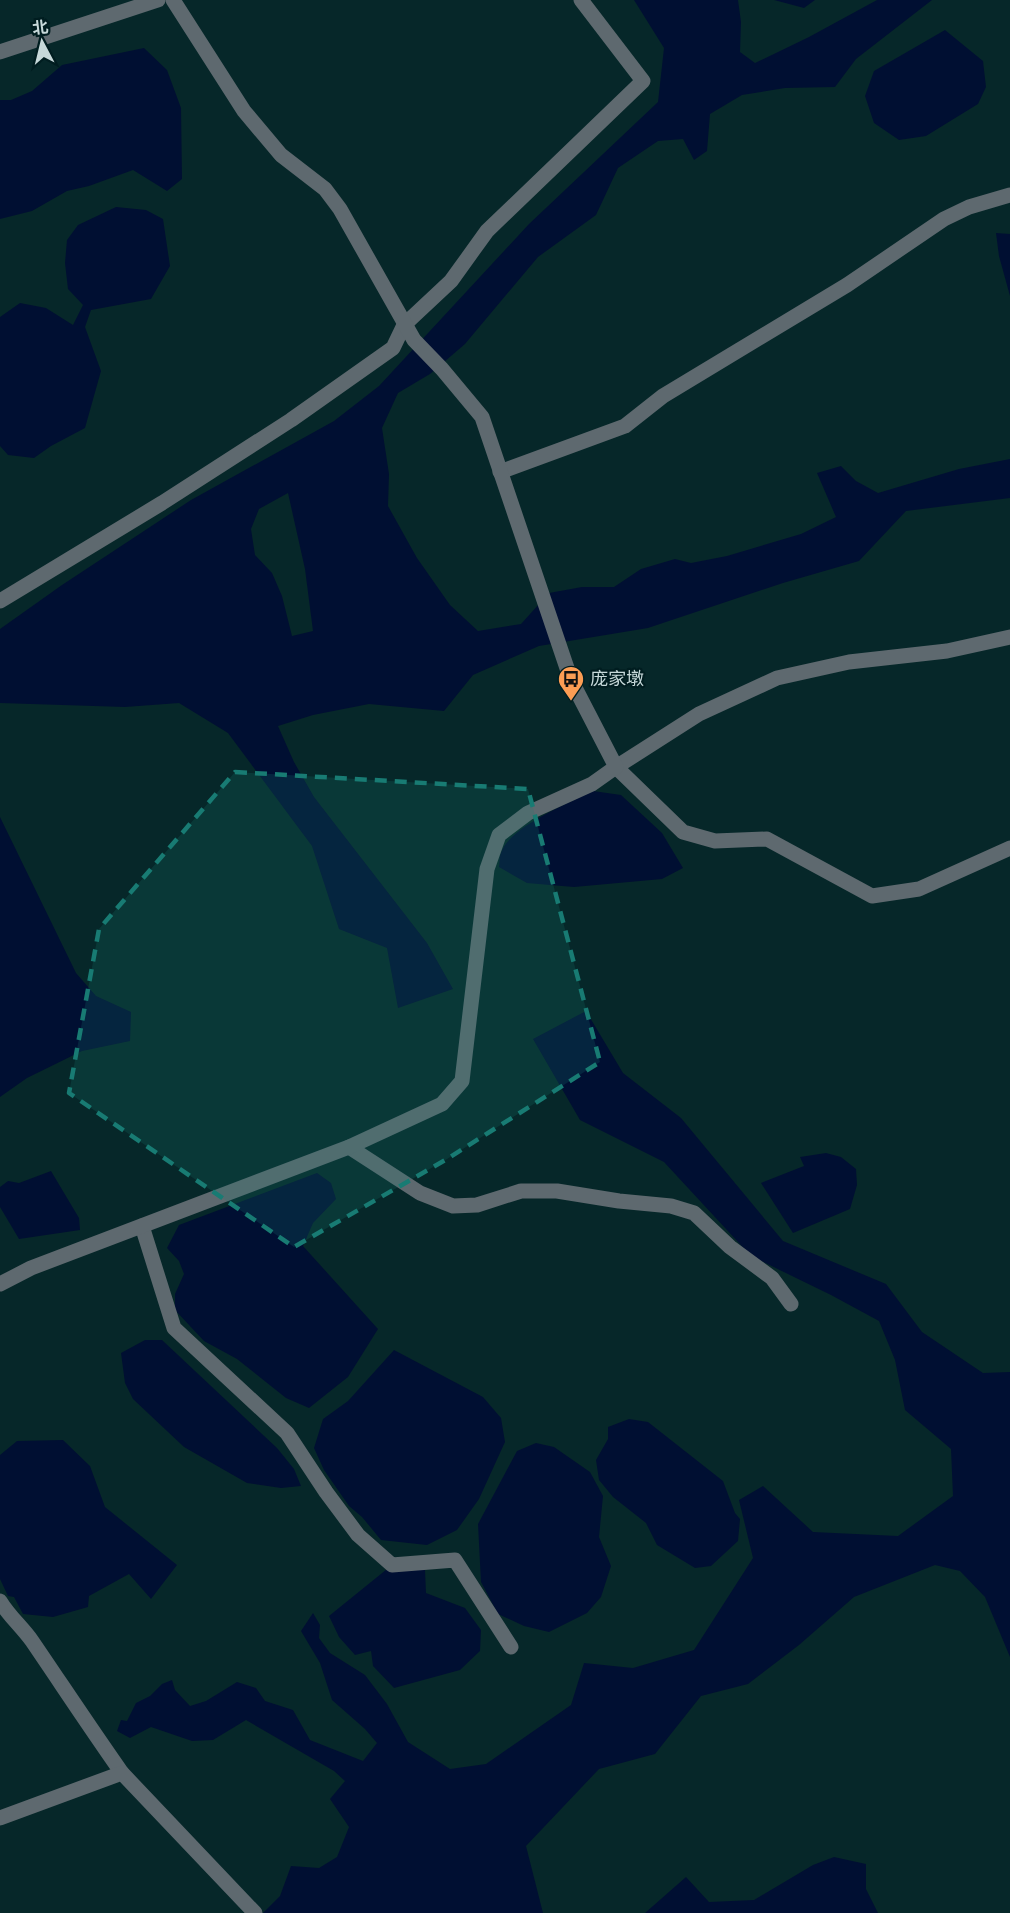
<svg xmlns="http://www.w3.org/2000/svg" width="1010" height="1913" font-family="'Public Sans','Noto Sans SC',sans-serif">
<rect width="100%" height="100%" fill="#062729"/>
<!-- water -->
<g fill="#000f32" fill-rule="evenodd">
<path d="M634 0H738L741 22 740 52 755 63 809 37 877 0H932L856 59 835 87 785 88 742 95 710 114 707 151 694 160 683 139 658 141 618 168 596 215 538 257 465 344 430 374 398 393 382 428 389 474 388 506 417 558 450 605 478 631 521 624 549 593 582 587H614L641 569 675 559 691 563 727 556 801 534 836 517 817 473 841 466 856 481 878 493 959 469 1010 459V498L906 511 859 561 783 583 648 628 539 646 473 675 444 711 369 704 313 715 278 726 294 762 314 797 427 943 453 989 398 1008 387 948 339 929 312 846 228 733 179 703 125 707 0 703V629L62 585 191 500 334 421 379 386 529 224 658 102 664 48ZM288 493 305 569 313 631 292 636 282 596 272 573 255 555 251 529 259 509Z"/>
<path d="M774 0H815L804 8Z"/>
<path d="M945 30 983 61 986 87 978 104 926 136 899 140 874 123 865 96 874 71Z"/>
<path d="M144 48 167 70 181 108 182 179 167 191 133 170 89 186 67 191 32 211 0 219V100H11L32 91 62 65Z"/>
<path d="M116 207 146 210 163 219 170 266 151 299 91 310 85 327 101 371 85 428 51 446 34 458 8 455 0 446V317L20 303 46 308 73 325 83 305 68 289 65 263 67 240 78 225Z"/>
<path d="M996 233 1010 234V296L999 256Z"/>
<path d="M593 791 621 795 662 833 683 868 662 879 574 887 527 883 499 867C500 863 499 857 501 853 509 827 569 803 593 791Z"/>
<path d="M0 817 76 973 96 996 131 1012 130 1041 82 1051 27 1078 0 1097Z"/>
<path d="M586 1011 623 1073 681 1118 783 1241 886 1284 922 1332 983 1373 1010 1372V1657L985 1597 960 1571 935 1565 854 1597 799 1645 748 1684 701 1696 655 1754 599 1769 526 1846 543 1913H263L280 1896 291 1866 319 1868 337 1857 349 1827 330 1799 345 1781 334 1771 246 1720 213 1740 192 1741 151 1727 130 1738 117 1731 121 1720 127 1721 136 1703 150 1696 162 1684 172 1680 175 1690 190 1706 206 1701 237 1682 256 1688 265 1701 293 1710 310 1740 363 1761 377 1743 365 1729 332 1700 320 1663 301 1631 313 1613 320 1625 319 1638 330 1653 365 1675 387 1704 408 1742 450 1769 486 1764 571 1705 584 1663 633 1668 694 1650 753 1558 739 1500 763 1486 813 1532 898 1536 953 1496 951 1449 905 1410 895 1360 879 1321 831 1295 751 1256 664 1162 580 1120 533 1039Z"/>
<path d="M826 1153 841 1157 856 1169 857 1185 850 1209 793 1233 761 1183 804 1166 800 1157Z"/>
<path d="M51 1171 79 1218 80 1230 19 1239 0 1207V1187L8 1181 19 1183Z"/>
<path d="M317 1173 331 1183 336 1199 313 1223 303 1246 378 1329 348 1377 309 1408 286 1398 237 1359 204 1341 175 1310V1294L184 1274 179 1261 167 1248 179 1225Z"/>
<path d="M145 1340H162L277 1448 294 1469 301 1486 281 1488 247 1483 184 1447 133 1399 125 1383 121 1353Z"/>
<path d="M394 1350 483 1397 501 1418 505 1442 479 1499 457 1530 427 1545 381 1540 362 1517 349 1506 324 1470 314 1448 323 1419 348 1401Z"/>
<path d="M629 1419 648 1422 723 1481 735 1513 740 1519 738 1541 711 1566 695 1568 657 1545 646 1523 613 1497 599 1480 596 1460 608 1439V1427Z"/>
<path d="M63 1440 90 1466 105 1507 177 1565 151 1599 129 1574 89 1596 88 1607 53 1617 23 1614 14 1597 8 1596 0 1579V1455L17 1441Z"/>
<path d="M536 1443 554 1447 590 1472 603 1496 599 1537 611 1566 601 1597 587 1613 549 1632 524 1626 498 1614 481 1582 478 1524 517 1451Z"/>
<path d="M392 1565 425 1570 426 1593 465 1608 481 1630 480 1651 460 1670 394 1688 373 1666 371 1651 355 1655 339 1637 329 1616Z"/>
<path d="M834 1857 866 1864V1889L878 1913H645L686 1877 709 1902 754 1900 813 1865Z"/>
</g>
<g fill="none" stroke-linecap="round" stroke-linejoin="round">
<!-- minor -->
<g stroke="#5e696f" stroke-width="15">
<path d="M0 52 158 0"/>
<path d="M500 472 625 426 663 396 847 285 944 219 969 207 1010 195"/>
<path d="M0 601 162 503 291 420 393 348 404 325 451 281 487 231 643 81 581 0"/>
<path d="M1010 637 947 651 849 662 777 678 699 714 616 767 683 832 715 841 767 839 872 896 919 889 1010 848"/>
<path d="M349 1147 420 1193 453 1206 477 1205 521 1191H557L619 1201 671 1206 694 1213 730 1247 772 1278 791 1304"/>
<path d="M142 1226 174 1328 287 1433 326 1492 358 1535 392 1565 455 1560 511 1647"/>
<path d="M0 1284 31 1268 349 1147 442 1104 462 1081 487 869 499 835 528 813 592 784 616 767 571 680 482 417 442 369 414 340 340 209 325 189 281 155 244 111 173 0"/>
<path d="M0 1601C9 1616 22 1627 32 1641 62 1685 91 1729 122 1773"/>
<path d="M0 1818 122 1773 255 1913"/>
</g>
</g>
<!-- marked area -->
<path fill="#187b73" fill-opacity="0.2" stroke="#187b73" stroke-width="4.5" stroke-dasharray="12 8" stroke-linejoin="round" d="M235 772 528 789 600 1062 447 1159 294 1247 69 1093 99 929Z"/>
<!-- icons -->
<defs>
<g id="bus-pin" transform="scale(1.35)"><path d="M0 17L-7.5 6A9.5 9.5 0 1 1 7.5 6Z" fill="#fc9d54" stroke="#001d20"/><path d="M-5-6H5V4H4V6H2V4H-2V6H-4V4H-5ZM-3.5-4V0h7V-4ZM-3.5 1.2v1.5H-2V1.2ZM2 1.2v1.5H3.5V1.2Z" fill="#111"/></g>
</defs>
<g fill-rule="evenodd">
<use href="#bus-pin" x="571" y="679"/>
</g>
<g text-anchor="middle" stroke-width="4.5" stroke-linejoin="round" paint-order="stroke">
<!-- poi labels -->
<g font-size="18" fill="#c7d9da" stroke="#001d20" text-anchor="start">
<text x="590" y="685">庞家墩</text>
</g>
</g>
<!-- north arrow -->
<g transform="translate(42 42) rotate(353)" stroke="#001d20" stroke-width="4.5" paint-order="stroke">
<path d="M0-4.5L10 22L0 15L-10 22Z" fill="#c7d9da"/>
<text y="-9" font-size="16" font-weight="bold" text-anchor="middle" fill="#c7d9da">北</text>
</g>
</svg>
